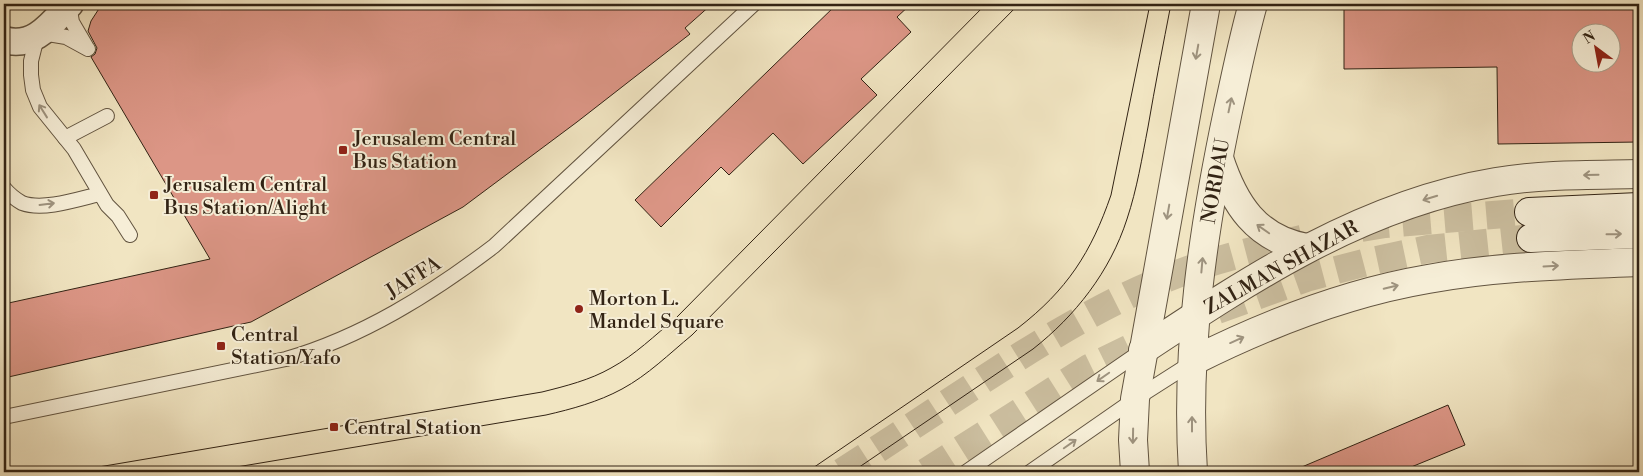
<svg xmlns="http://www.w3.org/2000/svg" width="1643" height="476" font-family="'Libre Bodoni',serif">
<rect width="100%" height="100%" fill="#f1e5c2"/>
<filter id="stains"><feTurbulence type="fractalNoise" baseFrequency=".004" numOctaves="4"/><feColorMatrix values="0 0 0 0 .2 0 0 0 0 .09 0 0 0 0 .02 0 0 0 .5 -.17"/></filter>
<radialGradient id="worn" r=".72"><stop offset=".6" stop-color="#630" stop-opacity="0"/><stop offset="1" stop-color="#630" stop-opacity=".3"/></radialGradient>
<!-- building -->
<g fill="#dc9686" stroke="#322314" fill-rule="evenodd">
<path d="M102 4H712L685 28 690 34 577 122 463 207 251 322 4 378V304L210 259 91 57 95 54 97 48 88 31 91 21Z"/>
<path d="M837 4H911L897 17 911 32 861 79 877 95 803 164 773 133 729 175 721 167 661 227 635 200Z"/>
<path d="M1344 4H1639V142L1498 144 1497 67 1344 69ZM1580 32H1610V62H1580Z"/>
<path d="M1448 405 1465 445 1399 472H1290Z"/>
</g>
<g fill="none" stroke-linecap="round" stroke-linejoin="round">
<!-- secondary-tunnel -->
<g stroke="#cbbe9f" stroke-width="28" stroke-dasharray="28 14" stroke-linecap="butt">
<path d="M1361 228 1385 224 1529 212"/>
<path d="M1217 310 1306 278 1367 262 1428 249 1531 238"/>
<path d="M842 472C886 444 929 415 972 387 1041 342 1110 298 1188 270 1225 257 1263 248 1302 239"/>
<path d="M926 472 1089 368 1163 332"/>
</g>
<!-- service casing -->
<g stroke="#625440" stroke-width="16">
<g id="service">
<path d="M69 5 72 22 86 46"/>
<path d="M42 33 66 37 88 49"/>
<path d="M37 37 31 61V75L33 90 40 107 74 149 107 205 118 216 130 235"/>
<path d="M65 138 107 116"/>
<path d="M4 188C9 194 15 199 22 203 43 211 79 199 100 194"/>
<path d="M4 417 286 359C362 337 431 294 494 246L754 4"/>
<path d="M966 472 1143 350"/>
<path d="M1030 472 1135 399 1193 362"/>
</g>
</g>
<!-- minor casing -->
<g stroke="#625440" stroke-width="29">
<path id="minor" d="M4 40C34 49 52 23 70 4"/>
</g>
<!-- tertiary casing -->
<g stroke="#625440" stroke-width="30">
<g id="tertiary">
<path d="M1219 158C1234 204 1256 239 1307 248"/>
<path d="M1143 350C1253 277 1364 204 1496 182 1542 174 1592 175 1639 174"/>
<path d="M1193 361C1267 324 1346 293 1428 279 1498 266 1569 265 1639 262"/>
<path d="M1135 472 1133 440 1135 399 1206 4"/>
<path d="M1193 472C1185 351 1203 229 1228 111 1236 75 1243 39 1253 4"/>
</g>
</g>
<!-- secondary casing -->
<g stroke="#322314" stroke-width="30">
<g id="secondary">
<path d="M1529 212 1639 207"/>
<path d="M1531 238 1639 234"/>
</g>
</g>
<!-- service -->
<use href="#service" stroke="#f6eed7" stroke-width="14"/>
<!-- minor -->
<use href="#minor" stroke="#f6eed7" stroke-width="26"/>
<!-- tertiary -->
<use href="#tertiary" stroke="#f6eed7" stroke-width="28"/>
<!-- secondary -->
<use href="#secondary" stroke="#f6eed7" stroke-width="28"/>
<!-- tram -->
<g stroke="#322314" stroke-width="1">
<path d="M69 472 542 392C566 386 590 380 611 368 635 355 655 335 676 318L986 4"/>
<path d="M207 472 546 415C572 409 598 402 622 389 648 375 669 354 692 335L1019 4"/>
<path d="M807 472 1018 328C1067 290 1091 253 1111 195L1150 4"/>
<path d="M852 472 1033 349C1075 316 1110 272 1127 219 1137 189 1142 158 1148 127 1155 86 1163 45 1171 4"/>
</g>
</g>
<!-- one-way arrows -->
<defs><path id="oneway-shaft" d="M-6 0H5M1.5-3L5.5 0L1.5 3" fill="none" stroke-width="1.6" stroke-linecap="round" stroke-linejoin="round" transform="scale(1.25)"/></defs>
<g stroke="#9e937f">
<use href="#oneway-shaft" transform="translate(1197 52) rotate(100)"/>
<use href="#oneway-shaft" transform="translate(1230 105) rotate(-78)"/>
<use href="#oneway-shaft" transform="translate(43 111) rotate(-122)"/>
<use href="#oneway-shaft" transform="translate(1591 175) rotate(179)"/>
<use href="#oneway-shaft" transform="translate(1430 198) rotate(163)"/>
<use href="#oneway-shaft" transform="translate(47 204) rotate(-7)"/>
<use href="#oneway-shaft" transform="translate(1168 212) rotate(100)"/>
<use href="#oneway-shaft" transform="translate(1263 229) rotate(-145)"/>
<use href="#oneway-shaft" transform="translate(1614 234) rotate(-1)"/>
<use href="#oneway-shaft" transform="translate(1202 265) rotate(-85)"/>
<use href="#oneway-shaft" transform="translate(1551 266) rotate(-3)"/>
<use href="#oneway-shaft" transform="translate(1391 287) rotate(-13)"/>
<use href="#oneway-shaft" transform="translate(1237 340) rotate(-24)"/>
<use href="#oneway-shaft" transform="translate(1103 377) rotate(145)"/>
<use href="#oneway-shaft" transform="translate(1192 424) rotate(-90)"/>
<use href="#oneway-shaft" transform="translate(1133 436) rotate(91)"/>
<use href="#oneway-shaft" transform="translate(1070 444) rotate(-35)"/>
</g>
<!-- markers -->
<g fill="#8f2418" stroke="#f6eed7" stroke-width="2">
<rect x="338" y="145" width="10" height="10" rx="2.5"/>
<rect x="149" y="190" width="10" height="10" rx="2.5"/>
<circle cx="579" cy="309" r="5"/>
<rect x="216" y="341" width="10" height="10" rx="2.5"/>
<rect x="329" y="422" width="10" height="10" rx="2.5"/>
</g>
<g text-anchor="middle" stroke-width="4" stroke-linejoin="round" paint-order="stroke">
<!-- poi labels -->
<g font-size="20" fill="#322314" stroke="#f6eed7" text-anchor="start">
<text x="353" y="145">Jerusalem Central<tspan x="353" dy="23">Bus Station</tspan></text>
<text x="164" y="191">Jerusalem Central<tspan x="164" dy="23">Bus Station/Alight</tspan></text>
<text x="589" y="305">Morton L.<tspan x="589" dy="23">Mandel Square</tspan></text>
<text x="231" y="341">Central<tspan x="231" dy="23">Station/Yafo</tspan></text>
<text x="344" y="434">Central Station</text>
</g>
<!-- street labels -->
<g font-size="20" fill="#322314" stroke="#f6eed7">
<text transform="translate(1215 181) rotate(-80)" y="7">NORDAU</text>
<text transform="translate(1281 267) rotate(-29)" y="7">ZALMAN SHAZAR</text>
<text transform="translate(413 277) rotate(-32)" y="7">JAFFA</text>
</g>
</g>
<!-- margin -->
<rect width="1643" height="476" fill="none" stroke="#f1e5c2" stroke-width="20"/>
<rect x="5" y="5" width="1633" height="466" fill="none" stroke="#322314" stroke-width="2.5"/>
<rect x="10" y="10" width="1623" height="456" fill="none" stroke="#322314"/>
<!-- north arrow -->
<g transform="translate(1596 48) rotate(328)"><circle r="24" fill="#f6eed7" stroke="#a89d89"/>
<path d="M0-4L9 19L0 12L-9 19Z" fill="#8f2418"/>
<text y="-8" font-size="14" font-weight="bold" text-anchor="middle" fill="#322314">N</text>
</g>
<rect width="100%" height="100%" filter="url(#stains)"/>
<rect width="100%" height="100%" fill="url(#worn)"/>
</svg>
